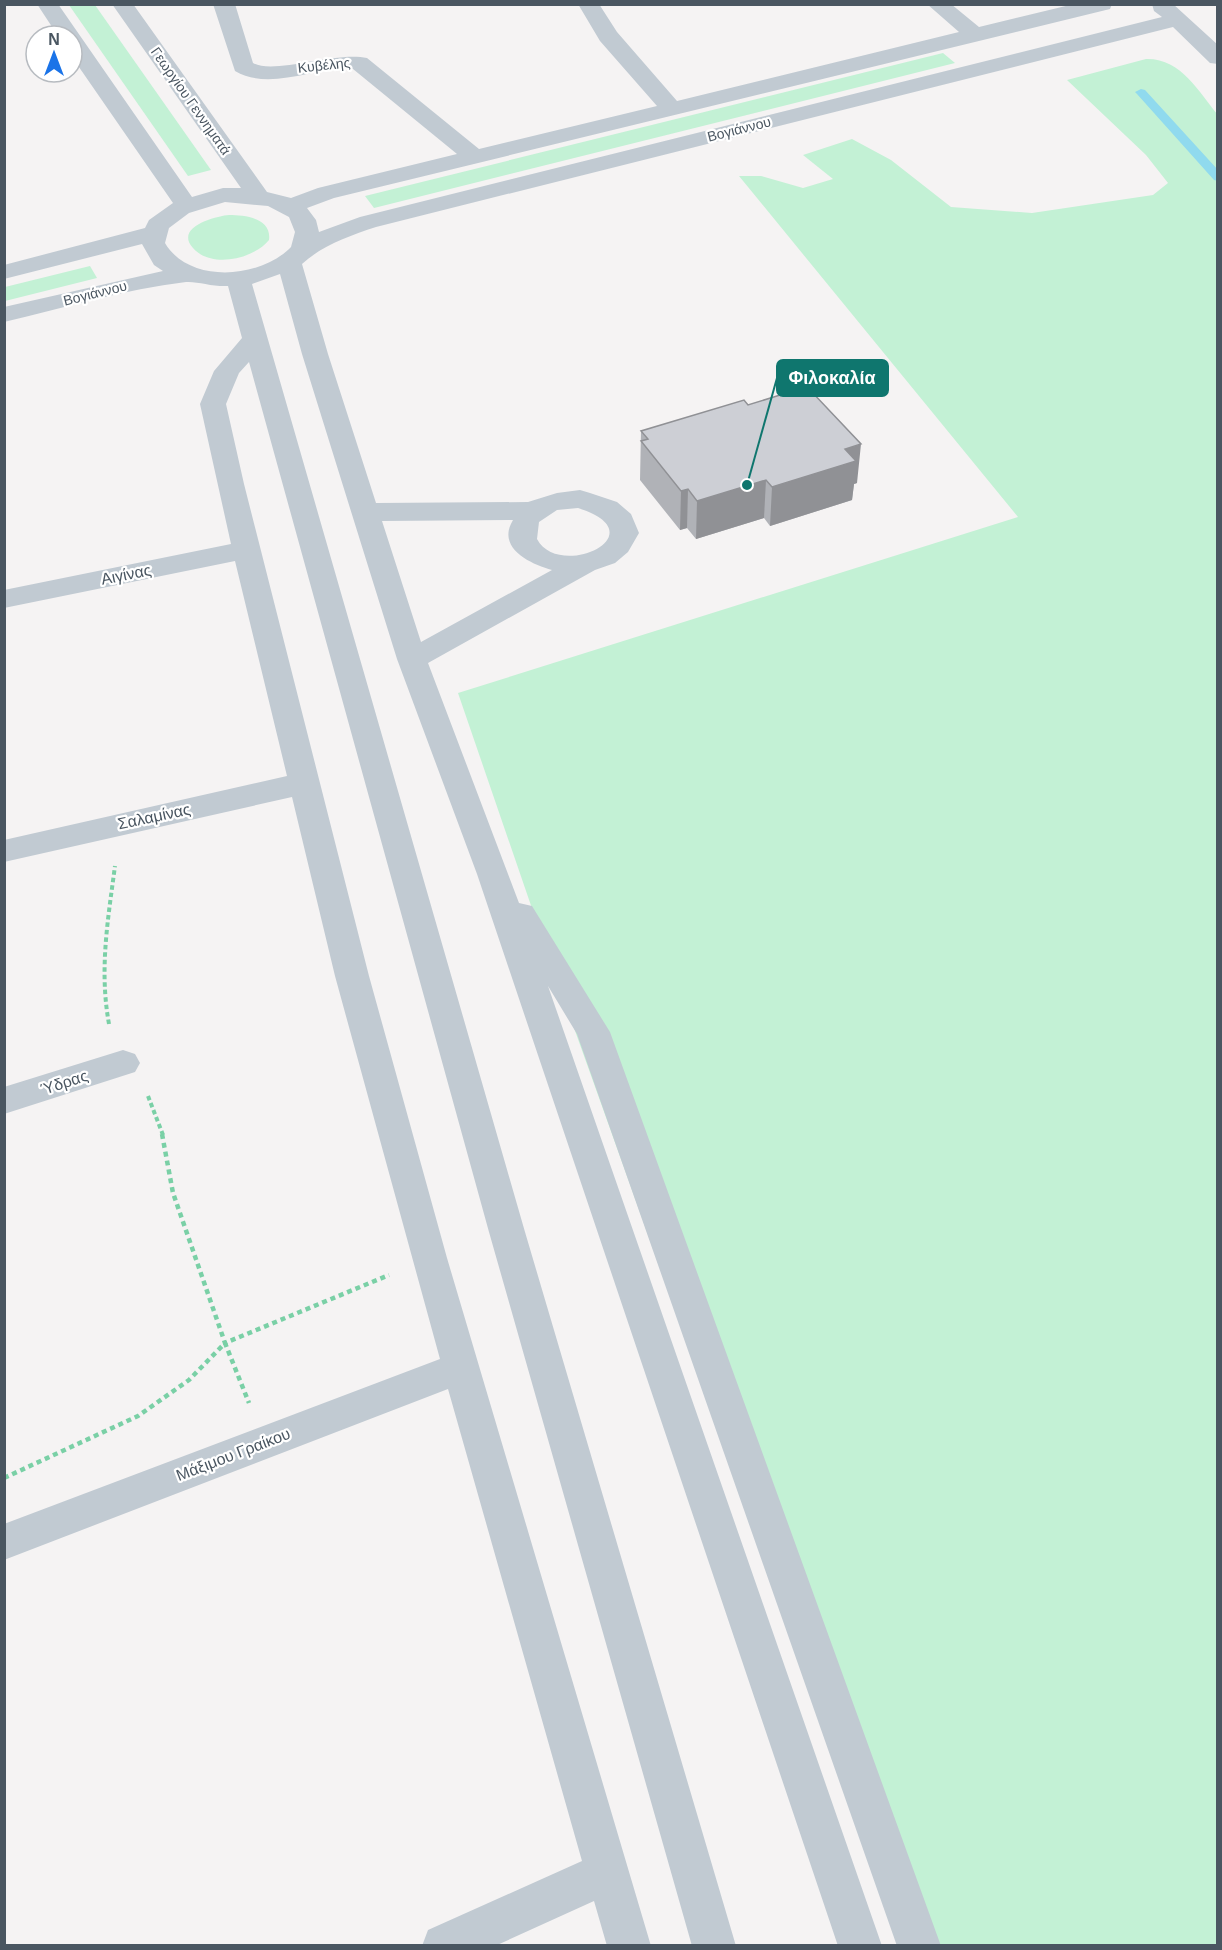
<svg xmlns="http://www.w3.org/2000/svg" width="1222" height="1950" font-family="Arial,sans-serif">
<rect width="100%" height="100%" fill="#f5f3f3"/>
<!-- green -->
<g fill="#c3f1d5">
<path d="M69 5H95L211 170 188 176Z"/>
<path d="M943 53 955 63 374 208 365 196Z"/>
<path d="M1146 59C1181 58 1198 91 1218 115L1217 1945H902L549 958 458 693 1018 517 739 176H761L803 188 833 179 803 155 852 139 891 160 951 207 1032 213 1153 195 1168 183 1146 155 1067 80Z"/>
<path d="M229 215C245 215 272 218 269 240 254 259 211 269 193 248 174 227 216 216 229 215Z"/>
<path d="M90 266 97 278 5 301V287Z"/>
</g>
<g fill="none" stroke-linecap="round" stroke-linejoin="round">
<!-- stream -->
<path fill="#90daee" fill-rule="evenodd" d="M1141 89 1145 90 1218 170V181L1214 180 1137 94 1135 92Z"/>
<!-- path-far1 -->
<g stroke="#7ad0a6" stroke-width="4" stroke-dasharray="4.5 3" stroke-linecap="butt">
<path d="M109 1024C99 970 108 919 115 866"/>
<path d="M148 1096 163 1135"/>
</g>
<!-- path -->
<g stroke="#7ad0a6" stroke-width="4.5" stroke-dasharray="5 4" stroke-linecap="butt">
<path d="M162 1134 173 1193 225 1343 389 1275"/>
<path d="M4 1478 138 1416 189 1380 225 1343 249 1403"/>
</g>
<!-- minor -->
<g fill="#c1cad2" fill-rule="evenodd">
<path d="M37 4H58L192 197 223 188H241L112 4H133L267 192 291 198 318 188 457 154 353 69C314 66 271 92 235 71L213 4H235L253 63C274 75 335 51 367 58L479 149 657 106 600 41 578 4H599L617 32 677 101 959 32 927 4H951L979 27 1074 4H1112L1110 9 334 198 307 208 316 220 319 232 360 217 1162 17 1154 11 1152 4H1173L1218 45V64L1210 63 1173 27 376 227C349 236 323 245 302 264L328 354 376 503 528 502 557 493 580 490 590 493 617 502 631 514 639 533 628 552 615 563 595 570 428 663 519 903 532 906 610 1032 941 1946H897L577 1034 548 986 882 1946H838L477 874 397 659 302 354 280 274 252 284 525 1232 736 1946H692L489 1232 249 362 239 373 226 404 244 484 369 976 447 1258 651 1946H607L594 1901 495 1946H422L428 1930 582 1861 448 1389 4 1560V1524L440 1359 335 976 292 797 4 862V840L287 776 235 561 4 608V590L231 544 200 404 214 371 242 338 228 286C213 287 197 281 186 282 125 289 65 308 4 322V307L163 271 154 265 142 244 4 279V265L145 228 149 220 173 203 72 57V36H58ZM225 202 268 206 289 217 295 232 291 247C260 279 189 284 165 243L169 228 189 213ZM578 508C660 534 559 581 537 539L539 522 557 510ZM513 520C496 548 530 564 552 570L421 642 382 521Z"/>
<path d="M123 1050 135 1054 140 1063 135 1072 4 1114V1087Z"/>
</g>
</g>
<!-- wall -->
<path fill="#b0b2b7" d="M748 405 857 483 854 484 852 500 770 526 764 518 696 539 687 528 680 530 640 480 641 431Z"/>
<!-- shaded-wall -->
<g fill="#909195">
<path d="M861 444 857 483 854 484 852 500 770 526 772 487 845 449Z"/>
<path d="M766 480 764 518 696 539 697 501Z"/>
<path d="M688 489 687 528 680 530 681 491Z"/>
</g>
<!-- building -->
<path fill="#cdcfd5" stroke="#909195" stroke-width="1.5" d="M796 390 800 395 811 391 861 444 845 449 856 461 772 487 766 480 697 501 688 489 681 491 641 441 648 439 641 431 744 400 748 405Z"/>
<g text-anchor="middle" stroke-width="4.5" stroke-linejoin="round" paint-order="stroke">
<!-- far-street labels -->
<g font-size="14" fill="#4a5661" stroke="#fff">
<text transform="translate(324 65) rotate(-6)" y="5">Κυβέλης</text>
<text transform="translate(191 101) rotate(55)" y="5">Γεωργίου Γεννηματά</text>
<text transform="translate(739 129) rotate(-14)" y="5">Βογιάννου</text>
<text transform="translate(95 293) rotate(-14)" y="5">Βογιάννου</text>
</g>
<!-- street labels -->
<g font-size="16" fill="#4a5661" stroke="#fff">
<text transform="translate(126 574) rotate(-11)" y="6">Αιγίνας</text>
<text transform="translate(154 816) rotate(-12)" y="6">Σαλαμίνας</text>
<text transform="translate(64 1082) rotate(-18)" y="6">Ύδρας</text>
<text transform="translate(233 1454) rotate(-21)" y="6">Μάξιμου Γραίκου</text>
</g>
</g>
<!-- callouts -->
<path fill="none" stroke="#0f766e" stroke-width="2" d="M747 485L777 378"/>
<circle fill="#0f766e" stroke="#fff" stroke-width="2" cx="747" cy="485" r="6"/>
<rect fill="#0f766e" stroke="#0f766e" stroke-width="2" x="777" y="360" width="111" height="36" rx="6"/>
<g font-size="18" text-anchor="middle" font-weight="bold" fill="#fff">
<text x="832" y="384">Φιλοκαλία</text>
</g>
<!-- border -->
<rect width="1222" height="1950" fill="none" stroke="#4a5661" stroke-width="12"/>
<!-- north arrow -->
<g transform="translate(54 54)"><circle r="28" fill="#ffffff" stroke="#b7bbc0" stroke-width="1.5"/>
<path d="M0-4.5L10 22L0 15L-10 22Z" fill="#1a73e8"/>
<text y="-9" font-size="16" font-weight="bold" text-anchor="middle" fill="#4a5661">N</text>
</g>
</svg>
